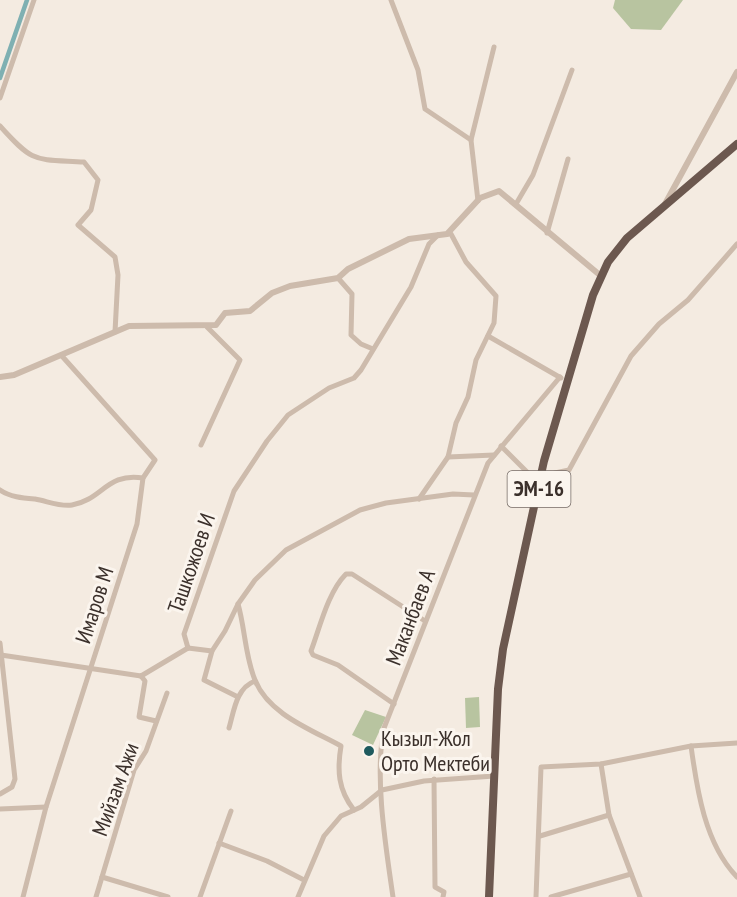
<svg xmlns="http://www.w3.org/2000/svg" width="737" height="897" font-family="'PT Sans Narrow',sans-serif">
<rect width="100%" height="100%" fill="#f4ebe1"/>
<!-- green -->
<g fill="#b8c4a0">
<path d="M615 0H683L661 30 631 29 613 8Z"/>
<path d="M479 697 480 727 466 728 465 698Z"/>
<path d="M365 710 386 717 373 745 352 735Z"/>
</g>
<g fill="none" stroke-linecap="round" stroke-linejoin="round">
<!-- canal -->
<path stroke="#7fb0b2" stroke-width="4.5" d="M0 78 27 0"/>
<!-- minor -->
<g stroke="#cdbbac" stroke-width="5">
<path d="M391 0 418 70 425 109 471 140 478 201"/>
<path d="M0 98 34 0"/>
<path d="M0 126C34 164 34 159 84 162L98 180 91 210 78 225 115 257 118 275 115 332"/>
<path d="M471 140 494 47"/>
<path d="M516 204 533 175 572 70"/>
<path d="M547 233 568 159"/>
<path d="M338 278 352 294 351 335 361 344 373 349"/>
<path d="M488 336 561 378"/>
<path d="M201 445 240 360 207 327"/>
<path d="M501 446 529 474 541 477"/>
<path d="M448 457 494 455"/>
<path d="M0 490C10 497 23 498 35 499 47 501 60 507 72 505 102 500 107 472 143 478"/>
<path d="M539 496 550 476 555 473 569 470 631 356 659 324 688 300 737 244"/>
<path d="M419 499 448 457 456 423 468 397 476 360 494 323 496 296 466 262 451 234H447"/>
<path d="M238 604C245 628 245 656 255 680 268 714 312 730 341 746 337 770 338 790 354 810"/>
<path d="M0 643 15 779 12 787 0 794"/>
<path d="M188 648 184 634 234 491 267 441 288 415 329 388 354 378 361 370 411 287 429 244 438 235"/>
<path d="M188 648 212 651"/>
<path d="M1 655 141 676"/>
<path d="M141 676 145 681 139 717 156 721"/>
<path d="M141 676 188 648"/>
<path d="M238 697 204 680 212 651 225 631 238 604 255 580 286 550 360 510 386 503 453 494 474 495"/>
<path d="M394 704 338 665 313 655 311 651C320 627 328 592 346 574H352L425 621"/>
<path d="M229 728C234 711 236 688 255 681"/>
<path d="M691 746C697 790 705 844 737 877"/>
<path d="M601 764 609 815 640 897"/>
<path d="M434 779 435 887 444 892 443 897"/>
<path d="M0 809 46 807"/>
<path d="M540 836 609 815"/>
<path d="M219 843 267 861 304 880"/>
<path d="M102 877 168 897"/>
<path d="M23 897 46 807 137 524 143 478 155 460 61 355"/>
<path d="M96 897 134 770 146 751 167 693"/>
<path d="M200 897 231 811"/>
<path d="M298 897 324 836 341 816 361 807 382 790 424 781 494 776"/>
<path d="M393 897C386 848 374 776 384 728L488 463 560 377"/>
<path d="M536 897 541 767 601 764 691 746 737 743"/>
<path d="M551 897 631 874"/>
</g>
<!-- tertiary -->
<g stroke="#cdbbac" stroke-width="6">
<path d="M665 204 737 72"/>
<path d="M0 377 14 375 129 326 216 325 225 313 250 311 272 293 290 286 338 278 348 269 409 239 447 234 480 198 499 191 601 276"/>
</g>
<!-- trunk -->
<path stroke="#6c584f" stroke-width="8" d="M489 897 498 689 503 649 544 461 593 295 608 262 627 238 737 144"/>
</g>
<!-- markers -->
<circle fill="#1f5a5e" stroke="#fbf5ee" stroke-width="2" cx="369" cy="751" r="6"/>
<g text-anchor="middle" stroke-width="6" stroke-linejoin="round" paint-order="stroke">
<!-- shield labels -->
<rect fill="#fbf5ee" stroke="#756b66" stroke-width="1.5" x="507.5" y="471" width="63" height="36" rx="4.5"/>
<g font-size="21" font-weight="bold" fill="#3b302b">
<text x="539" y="496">ЭМ-16</text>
</g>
<!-- street labels -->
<g font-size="22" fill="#3b302b" stroke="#fbf5ee">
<text transform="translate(191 563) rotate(-71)" y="8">Ташкожоев И</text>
<text transform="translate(94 605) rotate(-72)" y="8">Имаров М</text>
<text transform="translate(410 617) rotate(-69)" y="8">Маканбаев А</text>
<text transform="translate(115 789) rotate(-70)" y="8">Мийзам Ажи</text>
</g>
<!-- poi labels -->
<g font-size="22" fill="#3b302b" stroke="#fbf5ee" text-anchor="start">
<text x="381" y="746">Кызыл-Жол<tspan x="381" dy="25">Орто Мектеби</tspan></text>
</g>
</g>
</svg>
